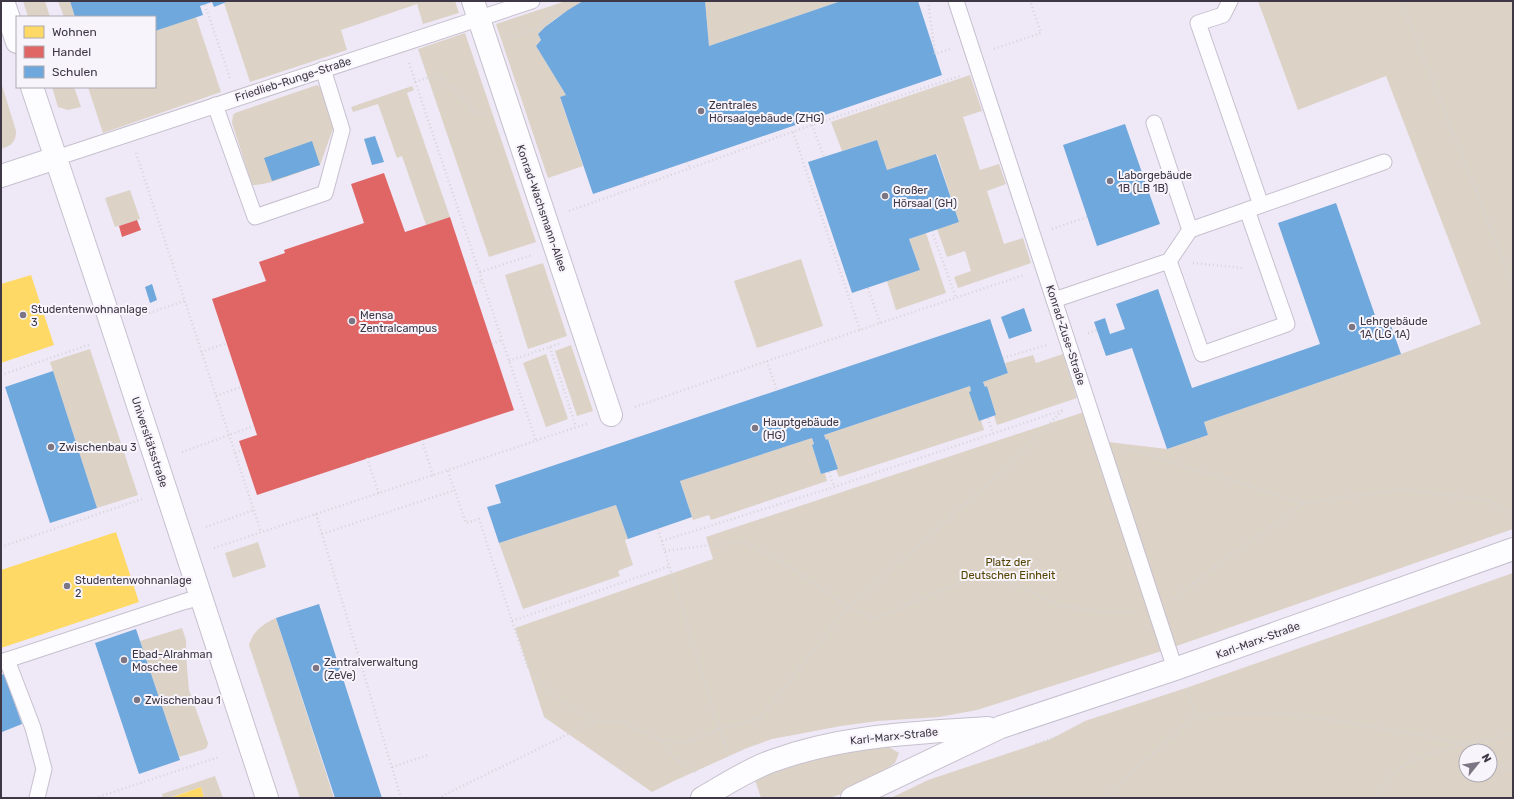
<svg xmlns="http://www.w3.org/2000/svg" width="1514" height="799" font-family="Rubik,sans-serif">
<rect width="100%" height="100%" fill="#efe8f7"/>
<!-- green -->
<g fill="#dcd3c6" fill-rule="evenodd">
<path d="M23 1H45L50 17H28Z"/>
<path d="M58 1H70L75 17H64Z"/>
<path d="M230 1H455L459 13 423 24 417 4 341 30 347 50 250 82 224 3Z"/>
<path d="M566 1H583C567 11 551 20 538 34L541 40 536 46 566 95 560 98 583 166 548 178 496 24Z"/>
<path d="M705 1H841L709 46Z"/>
<path d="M1258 1H1513V529L1168 649 977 710 939 717 878 721 841 726 772 739 747 748 674 781 652 792 544 717 515 628 713 559 706 537 1090 410 1100 441 1167 449 1208 435 1204 422 1401 354 1481 324 1386 76 1298 110Z"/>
<path d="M196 17 221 92 103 133 88 87H155V31Z"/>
<path d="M465 33 536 242 489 257 418 49Z"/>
<path d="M970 75 982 111 963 117 980 170 999 164 1006 184 987 191 1004 244 1023 238 1031 263 958 288 954 277 971 271 965 251 947 257 937 229 959 222 937 154 887 170 877 140 842 151 831 122Z"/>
<path d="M1 82 16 131C16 142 11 146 1 149Z"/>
<path d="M317 85 324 90 334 126 320 165C303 170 269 186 252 185L232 123 233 115 235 113Z"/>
<path d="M412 86 414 90 407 93 450 217 426 225 402 156 397 158 378 104 353 112 351 107Z"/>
<path d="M52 87H74L81 107 68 110 58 107Z"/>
<path d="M130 190 140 219 115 227 105 198Z"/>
<path d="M926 233 946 293 896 310 887 281 920 270 909 239Z"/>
<path d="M801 259 823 326 757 348 734 281Z"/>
<path d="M543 263 567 336 528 349 505 275Z"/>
<path d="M571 345 593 411 577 416 555 351Z"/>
<path d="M90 349 138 495 97 508 50 362Z"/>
<path d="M546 354 568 419 546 427 523 363Z"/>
<path d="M1063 354 1077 398 997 425 994 416 996 415 987 386 985 387 983 382 1008 373 1005 363 1033 355 1036 363Z"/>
<path d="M970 386 979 421 981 420 984 430 839 477 836 470 838 469 829 440H826L824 435Z"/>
<path d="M812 438 814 444 812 445 821 474 825 473 827 481 711 520 709 515 693 520 680 481Z"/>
<path d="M616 505 628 539 625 540 633 565 618 571 620 576 523 609 499 543Z"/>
<path d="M258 542 266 567 233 578 225 553Z"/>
<path d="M1513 573V798H891L928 780 1051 739 1085 721 1186 688ZM1466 751H1490V775H1466Z"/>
<path d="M276 618 334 798H300L249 645C253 631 263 624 276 618Z"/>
<path d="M182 628 186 640 187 668 189 690 208 743 207 747 205 749 179 757 140 641Z"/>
<path d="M871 747H889L899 753 895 763 883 771 842 794 829 798H761L755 780 773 773 826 755Z"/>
<path d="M215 776 223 798H204L201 787 169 798H163L162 794Z"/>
</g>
<!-- homes -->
<g fill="#ffd966">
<path d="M31 275 54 345 1 363V284Z"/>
<path d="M116 532 139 602 1 648V570Z"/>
<path d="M201 787 204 798H170Z"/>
</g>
<!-- shops -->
<g fill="#e06666">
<path d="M384 173 405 232 450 217 514 410 257 495 239 441 257 435 212 299 266 281 259 262 285 253 284 250 364 223 351 184Z"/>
<path d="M137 220 141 230 122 237 119 226Z"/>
</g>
<!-- schools -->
<g fill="#6fa8dc">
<path d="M70 1H229L214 7 212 2 200 6 203 15 155 31V17H75Z"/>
<path d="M583 1H705L709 46 841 1H918L942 75 593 194 560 97 566 95 536 46 541 40 538 34 545 27 568 10Z"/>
<path d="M1125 124 1160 224 1097 246 1063 145Z"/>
<path d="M375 136 384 162 372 165 364 139Z"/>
<path d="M877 140 887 170 936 154 959 222 909 239 920 270 852 293 808 162Z"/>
<path d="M312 141 320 165 272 181 264 158Z"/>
<path d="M1336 203 1378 324 1389 320 1401 354 1204 422 1208 435 1167 449 1132 348 1106 356 1094 322 1105 318 1110 334 1125 329 1116 304 1158 289 1192 388 1320 344 1278 223Z"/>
<path d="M152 284 157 300 150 303 145 287Z"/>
<path d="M1024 308 1032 331 1009 339 1001 317Z"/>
<path d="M990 319 1008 373 983 382 985 387 987 386 996 415 979 421 969 392 971 391 970 386 824 435 826 440 828 439 838 469 821 474 812 445 814 444 812 438 680 481 692 517 628 539 616 505 499 543 487 507 501 503 495 485Z"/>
<path d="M53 371 97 508 50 523 5 387Z"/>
<path d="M319 604 356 719 382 798H335L276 618Z"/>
<path d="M136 629 180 760 139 774 95 643Z"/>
<path d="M4 674 22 724 2 732 1 675Z"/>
</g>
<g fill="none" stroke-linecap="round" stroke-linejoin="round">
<!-- lane casing -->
<g stroke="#c6c0ce" stroke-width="17">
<g id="lane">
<path d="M956 1 1175 669"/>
<path d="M1230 1 1223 15 1198 23 1261 205"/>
<path d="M215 105 255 217 325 193 342 130 323 69"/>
<path d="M56 158 532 1"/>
<path d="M1190 230 1384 162"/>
<path d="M1169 261 1202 354 1287 324 1247 210"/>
<path d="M1054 300 1169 261 1190 230 1154 123"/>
<path d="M7 660 33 728 44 769 37 798"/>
<path d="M1 662 183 602 201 597"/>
</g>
</g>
<!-- street casing -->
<g stroke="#c6c0ce" stroke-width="24">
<g id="street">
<path d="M473 1 611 415"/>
<path d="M1 176 56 158"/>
</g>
</g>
<!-- secondary casing -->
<g stroke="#c6c0ce" stroke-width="24">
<g id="secondary">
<path d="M3 1 17 42"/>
<path d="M32 87 108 314 267 798"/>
<path d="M702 798C725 785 747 770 772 761 843 735 914 733 988 728"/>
<path d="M852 798 1001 727 1175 669 1513 549"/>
</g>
</g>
<!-- path -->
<g stroke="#d6d4d8" stroke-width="2.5" stroke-dasharray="1 3" stroke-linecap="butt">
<path d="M928 1 935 54 950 49"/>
<path d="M1401 1 1513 285"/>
<path d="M205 5 230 78"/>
<path d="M553 7 559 16"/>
<path d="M510 37 536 29 556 12"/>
<path d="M994 49 1041 33 1030 1"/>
<path d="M409 63 536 441"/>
<path d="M415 82 439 74 478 115 485 112"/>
<path d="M812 125 824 157"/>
<path d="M793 132 860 330"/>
<path d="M136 153 261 532"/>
<path d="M687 162 690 168"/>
<path d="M643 177 646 184"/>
<path d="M569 211 812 125 960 76"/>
<path d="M1052 229 1087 217"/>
<path d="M932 231 956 298"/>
<path d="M1193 263 1244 268"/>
<path d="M480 272 532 255"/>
<path d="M472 284 482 281"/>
<path d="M868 288 880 323"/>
<path d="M138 317 184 301"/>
<path d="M1088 333 1097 330"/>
<path d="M492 344 502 340"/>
<path d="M550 347 576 427"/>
<path d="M201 352 227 343"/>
<path d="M1003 358 1047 345"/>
<path d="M509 361 561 343"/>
<path d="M767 361 777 391"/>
<path d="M1 375 91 344"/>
<path d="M216 396 241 387"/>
<path d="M635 407 767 361 1024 275"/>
<path d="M988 418 993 434"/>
<path d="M422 440 433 476"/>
<path d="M1126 448 1304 503 1401 489 1488 500 1513 514"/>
<path d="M182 452 254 426"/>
<path d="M235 453 242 450"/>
<path d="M367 458 379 494"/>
<path d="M448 471 466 523 479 519 512 621 670 566"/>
<path d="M829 472 834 487"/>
<path d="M316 514 401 798"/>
<path d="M206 527 254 510"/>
<path d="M658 529 719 729 729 755"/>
<path d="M322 534 455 490"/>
<path d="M662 541 834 487 1063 410"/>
<path d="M1 547 142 499"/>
<path d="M214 548 589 423"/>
<path d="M665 551 742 541 791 567 848 607 874 619 963 581 987 578 1010 582 1061 606 1108 613H1135"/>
<path d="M1174 599 1220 563 1304 503"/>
<path d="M512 621 527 666 550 692 568 706 595 721"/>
<path d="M1187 690 1196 716"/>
<path d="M660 740 675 758 696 772"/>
<path d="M1036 744 1056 737"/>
<path d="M1490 762 1513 771"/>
<path d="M392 767 428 755"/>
<path d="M95 798 219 757"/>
<path d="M438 798 595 721H620L659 740 686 743 719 729 760 718 848 607 1002 472 1064 409"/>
<path d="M1004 798 1038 795 1043 798"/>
<path d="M1106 798 1134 770 1196 716 1220 713H1273L1302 715 1425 736 1462 744 1491 740 1513 733"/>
<path d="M1375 798C1381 789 1387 778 1396 771 1415 757 1439 751 1462 744L1473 751"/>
</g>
<!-- lane -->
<use href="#lane" stroke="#fdfcfe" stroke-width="15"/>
<!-- street -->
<use href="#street" stroke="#fdfcfe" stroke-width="22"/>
<!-- secondary -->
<use href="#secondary" stroke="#fdfcfe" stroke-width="22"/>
</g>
<!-- markers -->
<g fill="#7c7684" stroke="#f7f4fb" stroke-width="1.5">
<circle cx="701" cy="111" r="4"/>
<circle cx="1110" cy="181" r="4"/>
<circle cx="885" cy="196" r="4"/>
<circle cx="23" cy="315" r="4"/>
<circle cx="352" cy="321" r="4"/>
<circle cx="1352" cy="327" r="4"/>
<circle cx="755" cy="428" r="4"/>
<circle cx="51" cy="447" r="4"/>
<circle cx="67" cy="586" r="4"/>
<circle cx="124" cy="660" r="4"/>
<circle cx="316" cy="668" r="4"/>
<circle cx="137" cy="700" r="4"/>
</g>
<g text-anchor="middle" stroke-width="4" stroke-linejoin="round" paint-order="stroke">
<!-- street labels -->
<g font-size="11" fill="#3e3846" stroke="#f7f4fb">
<text transform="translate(293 79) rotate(-18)" y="4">Friedlieb-Runge-Straße</text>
<text transform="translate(542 208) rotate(71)" y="4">Konrad-Wachsmann-Allee</text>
<text transform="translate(1066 335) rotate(72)" y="4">Konrad-Zuse-Straße</text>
<text transform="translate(150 442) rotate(72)" y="4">Universitätsstraße</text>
<text transform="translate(1258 640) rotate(-20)" y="4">Karl-Marx-Straße</text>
<text transform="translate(894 736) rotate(-6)" y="4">Karl-Marx-Straße</text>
</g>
<!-- poi labels -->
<g font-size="11" fill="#3e3846" stroke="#f7f4fb" text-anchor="start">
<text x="709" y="109">Zentrales<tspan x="709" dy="13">Hörsaalgebäude (ZHG)</tspan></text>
<text x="1118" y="179">Laborgebäude<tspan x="1118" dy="13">1B (LB 1B)</tspan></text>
<text x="893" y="194">Großer<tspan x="893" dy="13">Hörsaal (GH)</tspan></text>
<text x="31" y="313">Studentenwohnanlage<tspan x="31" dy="13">3</tspan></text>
<text x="360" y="319">Mensa<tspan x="360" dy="13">Zentralcampus</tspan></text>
<text x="1360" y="325">Lehrgebäude<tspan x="1360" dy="13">1A (LG 1A)</tspan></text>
<text x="763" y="426">Hauptgebäude<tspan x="763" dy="13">(HG)</tspan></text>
<text x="59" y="451">Zwischenbau 3</text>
<text x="75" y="584">Studentenwohnanlage<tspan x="75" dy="13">2</tspan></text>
<text x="132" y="658">Ebad-Alrahman<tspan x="132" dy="13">Moschee</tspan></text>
<text x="324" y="666">Zentralverwaltung<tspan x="324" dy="13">(ZeVe)</tspan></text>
<text x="145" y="704">Zwischenbau 1</text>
</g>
<!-- park labels -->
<g font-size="11" fill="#534300" stroke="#f7f4fb">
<text x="1008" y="566">Platz der<tspan x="1008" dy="13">Deutschen Einheit</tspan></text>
</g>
</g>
<!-- border -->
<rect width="1514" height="799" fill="none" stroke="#3e3846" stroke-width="4"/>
<!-- legend -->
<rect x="16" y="16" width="140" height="72" fill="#f7f4fb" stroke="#ada9b3"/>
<rect x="24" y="26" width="20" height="12" fill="#ffd966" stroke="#ada9b3"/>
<text x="52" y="36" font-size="12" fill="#3e3846">Wohnen</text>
<rect x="24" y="46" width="20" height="12" fill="#e06666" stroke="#ada9b3"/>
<text x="52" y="56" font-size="12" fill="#3e3846">Handel</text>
<rect x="24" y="66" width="20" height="12" fill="#6fa8dc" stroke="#ada9b3"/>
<text x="52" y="76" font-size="12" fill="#3e3846">Schulen</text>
<!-- north arrow -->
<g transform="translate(1478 763) rotate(60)"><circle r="19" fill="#f7f4fb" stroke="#ada9b3"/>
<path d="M0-3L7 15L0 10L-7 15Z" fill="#7c7684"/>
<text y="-6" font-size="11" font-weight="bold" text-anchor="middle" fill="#3e3846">N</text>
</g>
</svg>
